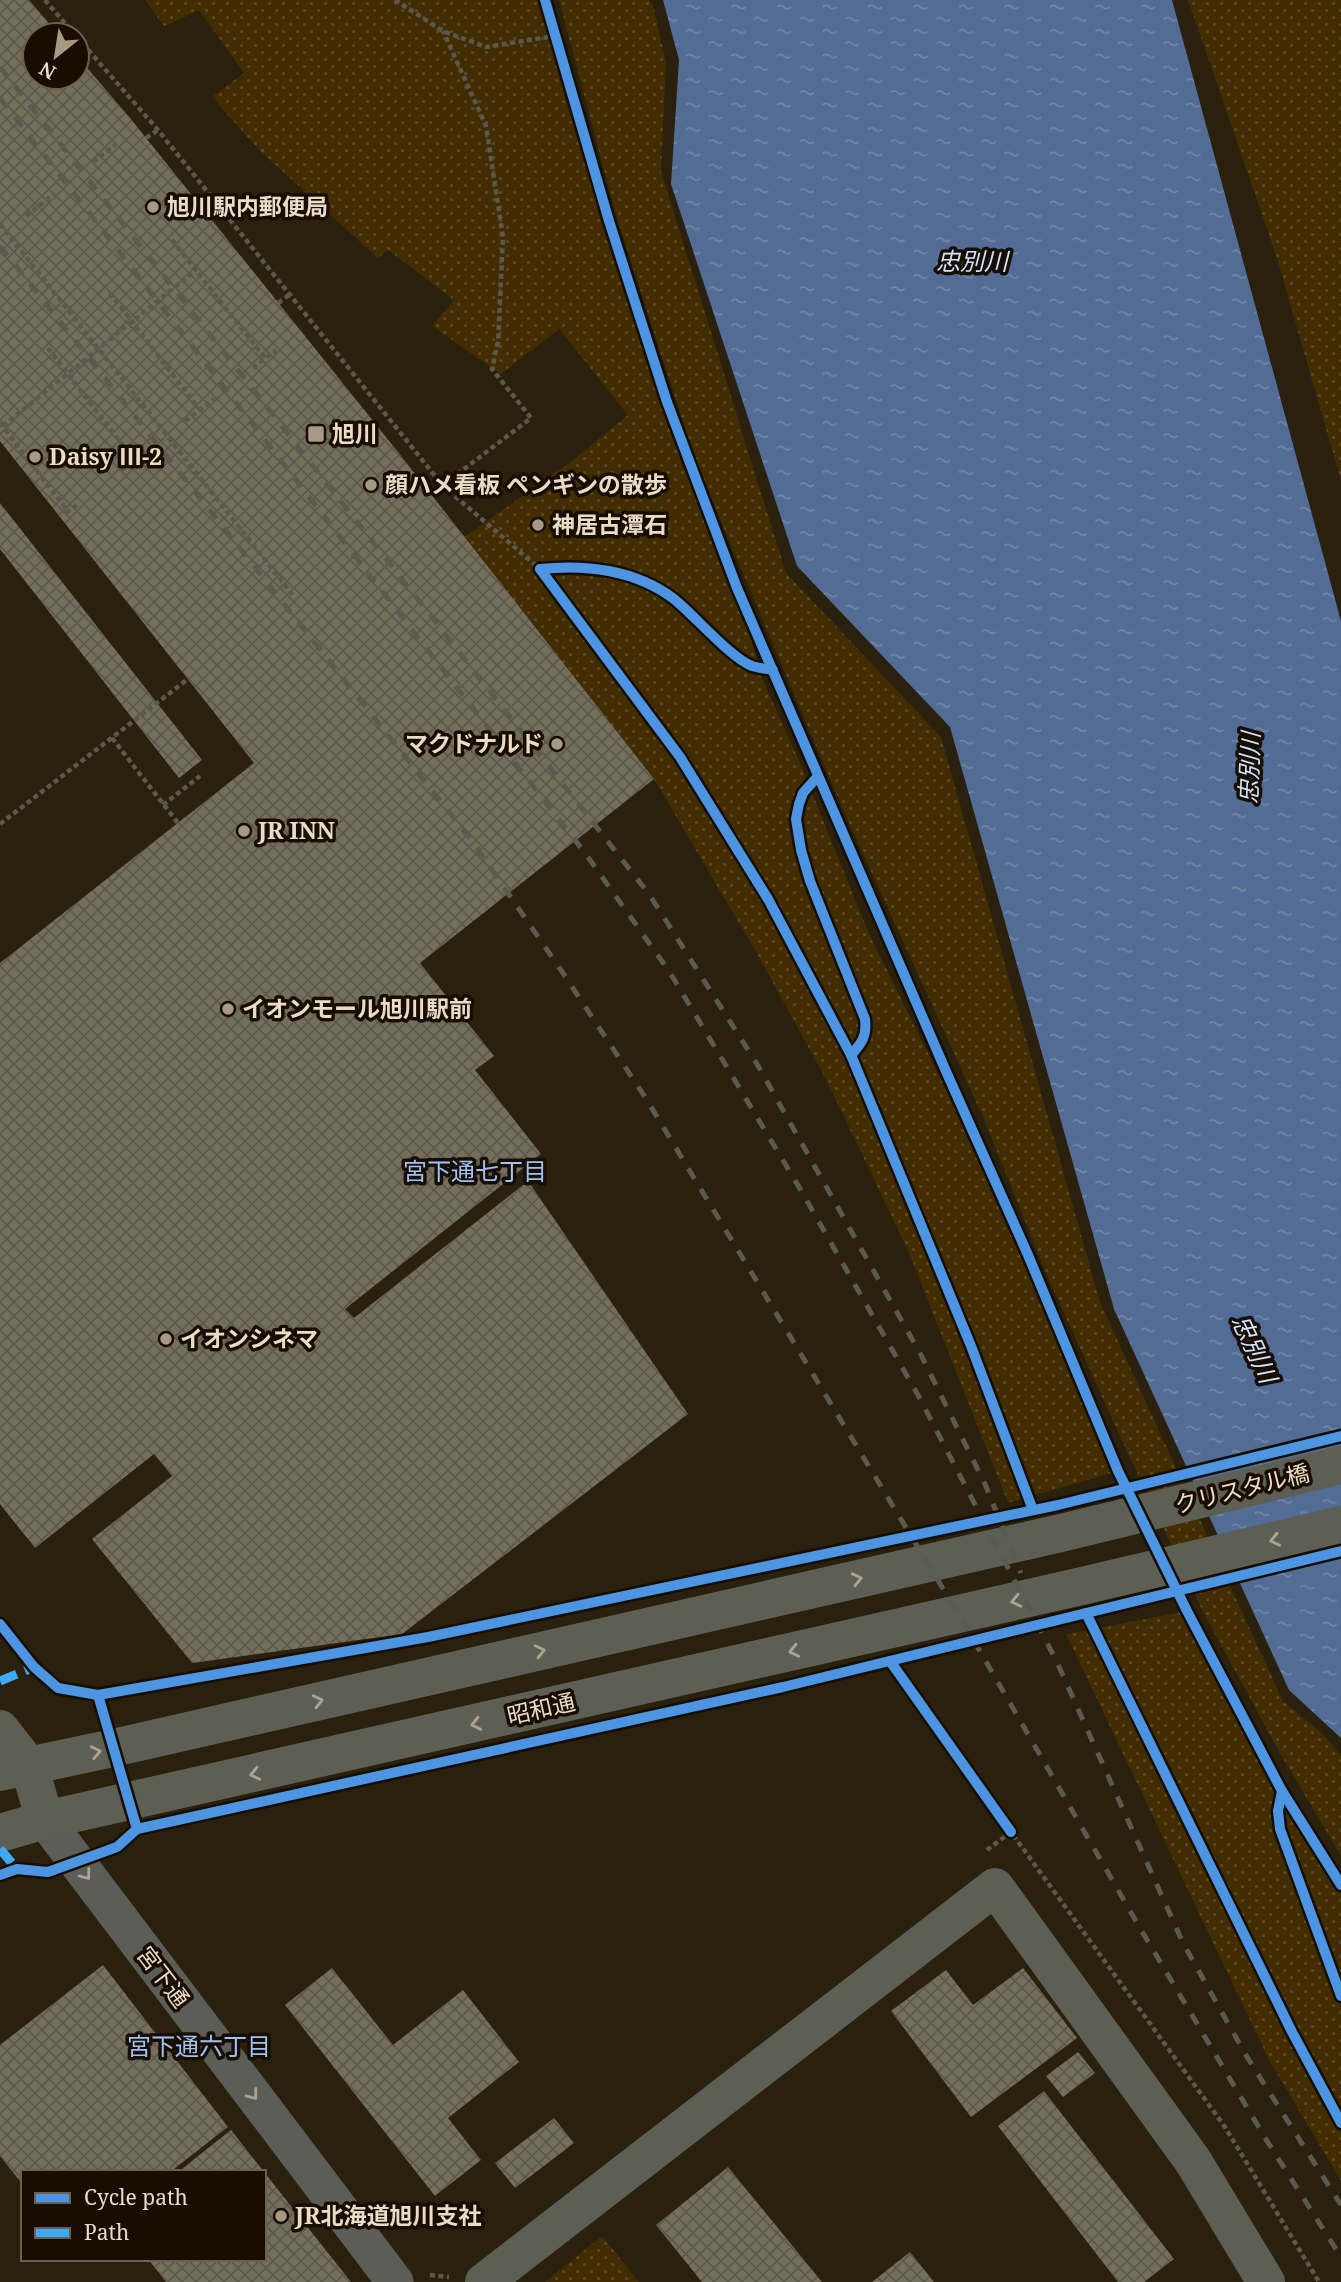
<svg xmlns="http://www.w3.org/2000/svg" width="1341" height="2282" font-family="'Noto Serif','Noto Sans JP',serif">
<defs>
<pattern id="grass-dots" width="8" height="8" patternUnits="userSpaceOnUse" patternTransform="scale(1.75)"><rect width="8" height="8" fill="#422c02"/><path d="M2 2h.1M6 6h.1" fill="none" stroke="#5d4a25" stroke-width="1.8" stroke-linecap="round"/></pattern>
<pattern id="water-ripples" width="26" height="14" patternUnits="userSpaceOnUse" patternTransform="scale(1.75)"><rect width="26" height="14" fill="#526c95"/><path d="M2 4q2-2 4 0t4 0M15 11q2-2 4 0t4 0" fill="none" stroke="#7387a7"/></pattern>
<pattern id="building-cross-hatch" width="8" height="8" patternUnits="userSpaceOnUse" patternTransform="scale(1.75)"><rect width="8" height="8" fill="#746f5c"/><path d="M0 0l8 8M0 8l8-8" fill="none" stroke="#5d584c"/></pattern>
</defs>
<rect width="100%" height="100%" fill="#29200d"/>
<!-- grass -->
<g fill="url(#grass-dots)">
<path d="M145 0H545L609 221 667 402 737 588 762 678 800 763 869 934 1028 1255 1118 1471 1008 1503 910 1255 827 1081 755 950 654 779 463 538 568 464 628 415 559 329 501 374 432 326 454 300 388 250 378 258 260 151 212 97 244 73 199 10 164 26Z"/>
<path d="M559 0H649L653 6 666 61 661 171 786 573 941 737 1100 1302 1283 1701 1322 1733 1341 1755V1856L1281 1755 1204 1614 1125 1447 1048 1278 983 1117 845 814 697 465 616 215Z"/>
<path d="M1188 0H1341V481L1277 258Z"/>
<path d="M1187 1611 1282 1791 1341 1885V2181L1269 2060 1066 1634Z"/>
<path d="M602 2236 639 2282H545Z"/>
</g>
<!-- water -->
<path fill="url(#water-ripples)" d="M663 0H1172L1341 621V1738L1289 1690 1114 1309 950 727 797 566 671 184 679 60Z"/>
<!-- building -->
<g fill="url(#building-cross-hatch)">
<path d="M0 0H29L59 35H35V77H77V56L130 118 398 452 654 779 420 963 494 1056 475 1070 541 1154 345 1309 354 1318 528 1181 688 1414 402 1634 192 1663 92 1539 172 1476 154 1454 35 1548 0 1504V963L254 763 0 441Z"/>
<path d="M0 503 202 760 179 778 0 549Z"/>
<path d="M103 1965 228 2127 170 2172H23V2185L0 2156V2045Z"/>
<path d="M332 1968 393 2045 463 1990 519 2062 448 2118 481 2160 435 2196 285 2005Z"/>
<path d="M1023 1968 1077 2038 971 2117 891 2011 946 1970 973 2005Z"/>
<path d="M1078 2052 1095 2073 1063 2097 1046 2076Z"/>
<path d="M1044 2091 1174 2259 1144 2282H1118L998 2126Z"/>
<path d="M554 2118 574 2143 515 2188 495 2163Z"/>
<path d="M231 2130 264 2172H178Z"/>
<path d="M728 2167 822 2282H702L656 2225Z"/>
<path d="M264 2172 351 2282H166L148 2259H264Z"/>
<path d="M910 2252 934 2282H872Z"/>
</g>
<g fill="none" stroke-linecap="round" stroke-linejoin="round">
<!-- path -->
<g stroke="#5b594e" stroke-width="4.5" stroke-dasharray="5 3.5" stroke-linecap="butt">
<path d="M45 0 75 35"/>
<path d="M395 0 443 31 486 47 554 36"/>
<path d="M77 37 158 130 443 486 540 569"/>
<path d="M146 138 158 130"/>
<path d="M93 162 115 145"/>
<path d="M26 216 54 194"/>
<path d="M0 224 295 598"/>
<path d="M172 240 265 358"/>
<path d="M110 293 199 409"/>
<path d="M278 303 289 295"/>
<path d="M48 348 134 460"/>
<path d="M253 368 276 350"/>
<path d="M185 421 214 399"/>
<path d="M0 423 68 511"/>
<path d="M3 426 196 270"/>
<path d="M121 470 146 451"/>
<path d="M430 495 531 418 492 369 498 342 503 237 486 126 443 31"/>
<path d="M66 513 78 504"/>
<path d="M112 738 178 823"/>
<path d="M163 805 200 776"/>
<path d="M0 824 188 679"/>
<path d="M987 1850 1011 1832 1225 2127 1319 2282"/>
<path d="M430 2275 449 2277"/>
</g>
<!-- street -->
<path stroke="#5b5d56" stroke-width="37" d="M45 1820 395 2282"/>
<!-- secondary -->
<g stroke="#5e5f54" stroke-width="38">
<path d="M0 1729 29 1766 45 1820"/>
<path d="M0 1772 113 1748 1061 1533 1341 1465"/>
<path d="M0 1833 45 1820 1082 1586 1341 1525"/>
<path d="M484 2282 995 1887 1193 2161 1266 2282"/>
</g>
<!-- rail -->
<g stroke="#5b5a4f" stroke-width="5" stroke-dasharray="12 12" stroke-linecap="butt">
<path d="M0 67 649 894 757 1064 921 1355 985 1484 1021 1573"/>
<path d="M0 98 585 853 669 971 799 1187 918 1395 1056 1660 1183 1943 1247 2057 1341 2205"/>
<path d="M0 246 472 841 563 973 645 1097 962 1620 1140 1928 1267 2141 1341 2257"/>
</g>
<!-- quiet -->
<g stroke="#3fa9f5" stroke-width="9" stroke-dasharray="18 9" stroke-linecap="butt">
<path d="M0 1681 34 1667"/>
<path d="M0 1849 17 1869"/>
</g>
<!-- cycleway casing -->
<g stroke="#170d01" stroke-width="15">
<g id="cycleway">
<path d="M545 0 609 221 667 402 737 588 945 1069 1028 1255 1118 1471 1187 1611 1282 1791 1341 1885"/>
<path d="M540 569 680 757 768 899 851 1055 971 1346 1033 1510"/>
<path d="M540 569C586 564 636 570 674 599 694 615 731 658 752 666 759 668 766 669 773 670"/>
<path d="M818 776 803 793 799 804 796 819 801 850 810 881 865 1019C867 1036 862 1043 851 1055"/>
<path d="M1086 1613 1292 2032 1341 2123"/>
<path d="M0 1624 34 1667 58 1688 98 1695 428 1637 1058 1505 1341 1436"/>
<path d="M890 1661 1011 1832"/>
<path d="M98 1695 137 1829"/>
<path d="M1282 1791 1278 1811 1280 1829 1341 1996"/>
<path d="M0 1875 17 1869 48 1872 117 1847 137 1829 783 1687 1341 1551"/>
</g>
</g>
<!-- cycleway -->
<use href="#cycleway" stroke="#4d94e3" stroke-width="10"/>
</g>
<!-- one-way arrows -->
<defs><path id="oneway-chevron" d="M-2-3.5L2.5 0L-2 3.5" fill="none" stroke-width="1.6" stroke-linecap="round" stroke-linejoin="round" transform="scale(1.75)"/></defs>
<g stroke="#aba493">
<use href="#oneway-chevron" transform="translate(1275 1540) rotate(167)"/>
<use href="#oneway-chevron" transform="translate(857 1579) rotate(-13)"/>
<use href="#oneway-chevron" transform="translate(1016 1601) rotate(167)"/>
<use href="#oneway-chevron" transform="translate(540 1651) rotate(-13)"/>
<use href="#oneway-chevron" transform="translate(794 1651) rotate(167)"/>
<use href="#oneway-chevron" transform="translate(318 1701) rotate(-13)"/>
<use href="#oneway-chevron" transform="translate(476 1724) rotate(167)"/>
<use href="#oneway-chevron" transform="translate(96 1752) rotate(-12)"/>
<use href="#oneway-chevron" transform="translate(255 1774) rotate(167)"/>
</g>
<g stroke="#aaa394">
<use href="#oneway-chevron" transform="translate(86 1875) rotate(53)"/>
<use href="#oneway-chevron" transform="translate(253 2095) rotate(53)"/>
</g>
<!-- markers -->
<g fill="#a69a85" stroke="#170d01" stroke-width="2.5">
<circle cx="153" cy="207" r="7"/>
<rect x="307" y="425" width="18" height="18" rx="3.5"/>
<circle cx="35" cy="457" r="7"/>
<circle cx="371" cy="485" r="7"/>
<circle cx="538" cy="525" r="7"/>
<circle cx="557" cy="744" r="7"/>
<circle cx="244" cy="831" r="7"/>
<circle cx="228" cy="1009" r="7"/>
<circle cx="166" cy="1339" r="7"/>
<circle cx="281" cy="2216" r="7"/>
</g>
<g text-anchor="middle" stroke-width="7" stroke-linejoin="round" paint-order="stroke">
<!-- poi labels -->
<g font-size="23" font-weight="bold" fill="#eadcc6" stroke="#170d01" text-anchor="start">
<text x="167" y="215">旭川駅内郵便局</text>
<text x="332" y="442">旭川</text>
<text x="49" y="465">Daisy Ⅲ-2</text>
<text x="385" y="493">顔ハメ看板 ペンギンの散歩</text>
<text x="552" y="533">神居古潭石</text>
<text x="543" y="752" text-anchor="end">マクドナルド</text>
<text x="258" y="839">JR INN</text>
<text x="242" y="1017">イオンモール旭川駅前</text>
<text x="180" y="1347">イオンシネマ</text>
<text x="295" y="2224">JR北海道旭川支社</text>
</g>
<!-- street labels -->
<g font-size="23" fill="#eadcc6" stroke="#170d01">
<text transform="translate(1242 1489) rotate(-14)" y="8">クリスタル橋</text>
<text transform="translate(541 1709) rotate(-13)" y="8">昭和通</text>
<text transform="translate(163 1977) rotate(53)" y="8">宮下通</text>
</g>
<!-- water labels -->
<g font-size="24" font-style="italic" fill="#cfe2ff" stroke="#170d01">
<text x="972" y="270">忠別川</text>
<text transform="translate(1250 768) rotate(-88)" y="8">忠別川</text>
<text transform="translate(1254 1349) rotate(65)" y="8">忠別川</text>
</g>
<!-- neighbourhood labels -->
<g font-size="24" fill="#a0c1f3" stroke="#170d01">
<text x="475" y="1180">宮下通七丁目</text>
<text x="199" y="2055">宮下通六丁目</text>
</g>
</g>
<!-- legend -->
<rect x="21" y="2170" width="245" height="91" fill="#170d01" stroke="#6b6050" stroke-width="2"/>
<rect x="35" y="2193" width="35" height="10" fill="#4d94e3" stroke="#6b6050" stroke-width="2"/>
<text x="84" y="2205" font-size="21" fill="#eadcc6">Cycle path</text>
<rect x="35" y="2228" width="35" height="10" fill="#3fa9f5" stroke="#6b6050" stroke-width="2"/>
<text x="84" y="2240" font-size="21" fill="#eadcc6">Path</text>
<!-- north arrow -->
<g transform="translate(56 56) rotate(210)"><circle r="33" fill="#170d01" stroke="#6b6050" stroke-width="2"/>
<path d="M0-5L12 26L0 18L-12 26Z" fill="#a69a85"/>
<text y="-10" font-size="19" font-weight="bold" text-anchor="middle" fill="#eadcc6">N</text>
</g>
</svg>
